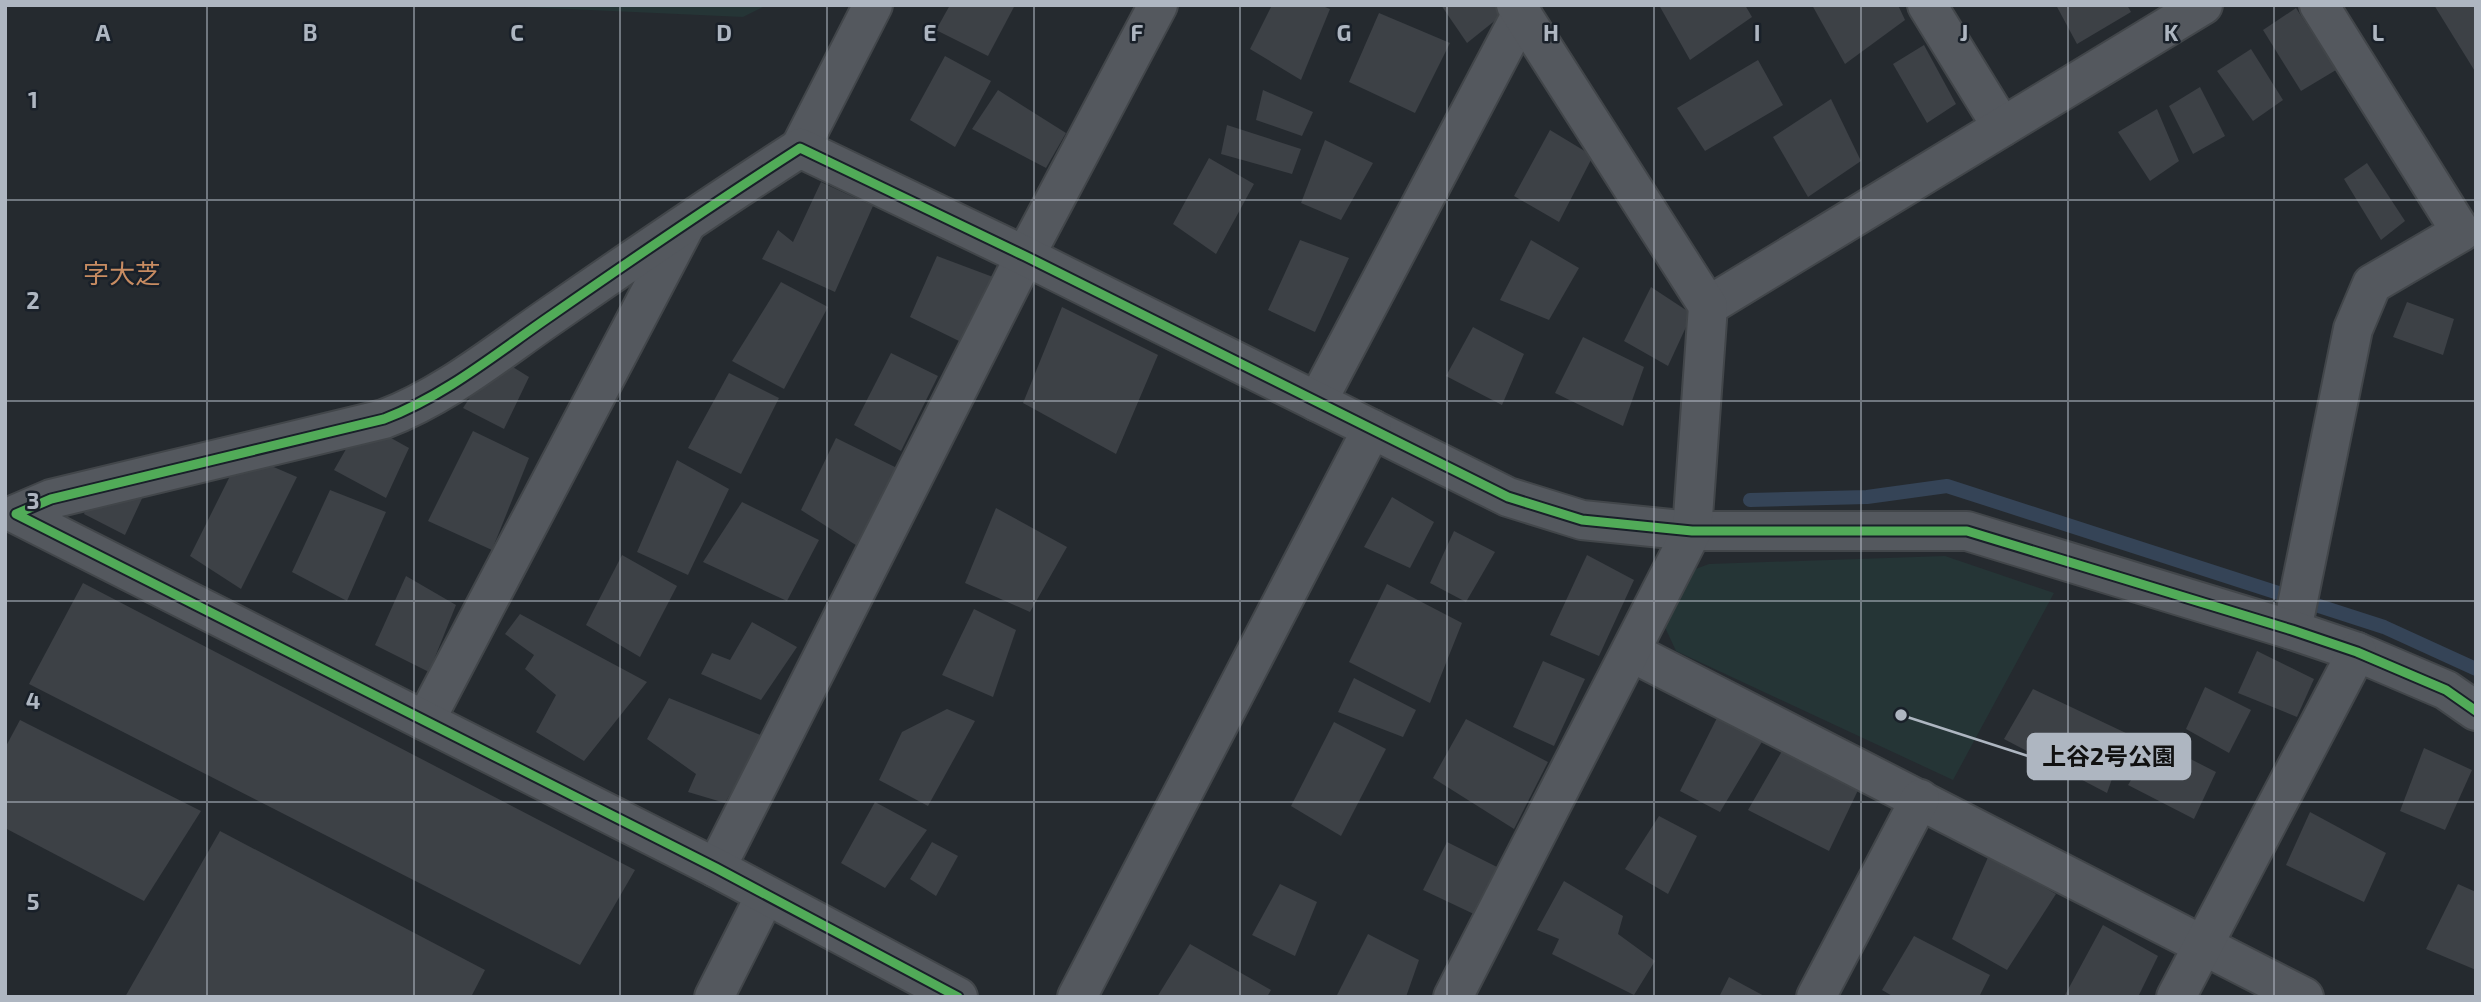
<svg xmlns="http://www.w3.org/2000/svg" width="2481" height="1002" font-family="'Exo 2','Noto Sans JP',sans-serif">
<rect width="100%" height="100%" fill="#252a2f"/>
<!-- green -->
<g fill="#253536">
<path d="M478 5H767L743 17Z"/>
<path d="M1945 556 2054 593 1953 780 1676 651 1663 623 1690 571 1709 564Z"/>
</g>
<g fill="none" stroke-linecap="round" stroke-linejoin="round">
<!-- stream -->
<path stroke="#354457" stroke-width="14" d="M1750 500 1867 497 1947 486 2384 627 2476 669"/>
</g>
<!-- building -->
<g fill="#3d4146">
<path d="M950 5H1015L988 56 936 30Z"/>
<path d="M1272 5H1320L1330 9 1301 80 1250 49Z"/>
<path d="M1441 5H1497L1502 15 1467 43Z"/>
<path d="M1659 5H1745L1752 17 1690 60Z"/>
<path d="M1812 5H1898L1905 20 1845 64Z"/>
<path d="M2056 5H2127L2131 12 2077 44Z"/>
<path d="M2434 5H2476V73Z"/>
<path d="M2296 8 2336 70 2301 91 2263 30Z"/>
<path d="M1379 13 1450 43 1415 113 1349 82Z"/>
<path d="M1924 45 1956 104 1927 123 1893 64Z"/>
<path d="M2251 49 2283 100 2253 121 2217 71Z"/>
<path d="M945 56 991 81 955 147 910 120Z"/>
<path d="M1758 60 1783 105 1705 151 1677 108Z"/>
<path d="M2200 87 2225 136 2193 154 2169 106Z"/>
<path d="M998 90 1066 133 1046 168 972 129Z"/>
<path d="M1263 90 1313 112 1302 136 1256 120Z"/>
<path d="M1831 99 1861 161 1808 197 1773 137Z"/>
<path d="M2157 109 2179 161 2150 181 2118 132Z"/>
<path d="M1227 125 1301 149 1292 174 1221 154Z"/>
<path d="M1550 130 1593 156 1559 222 1514 196Z"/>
<path d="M1325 140 1373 163 1341 220 1301 203Z"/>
<path d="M1209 158 1254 184 1216 254 1173 224Z"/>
<path d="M2367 163 2405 221 2381 240 2344 179Z"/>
<path d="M821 182 873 206 835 292 762 259 778 230 793 242Z"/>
<path d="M1300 240 1349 258 1315 332 1268 310Z"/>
<path d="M1531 240 1579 268 1549 320 1500 300Z"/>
<path d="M937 256 993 277 959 341 910 317Z"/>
<path d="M781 282 828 307 784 389 732 361Z"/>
<path d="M1651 287 1692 314 1668 366 1624 341Z"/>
<path d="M2407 302 2454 319 2443 355 2393 337Z"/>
<path d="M1062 307 1158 355 1116 454 1023 403Z"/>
<path d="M1473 327 1524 354 1502 405 1446 376Z"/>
<path d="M1583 337 1644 367 1623 426 1555 393Z"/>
<path d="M891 353 938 376 901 451 854 425Z"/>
<path d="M505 362 529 377 504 429 463 408 489 368Z"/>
<path d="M729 373 779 398 741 474 688 448Z"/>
<path d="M473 431 529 458 492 550 428 521Z"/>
<path d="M382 433 409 448 386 498 334 470 353 437Z"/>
<path d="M836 438 897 468 862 549 801 510Z"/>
<path d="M677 460 729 489 688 575 637 552Z"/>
<path d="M262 462 297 477 241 589 190 556 233 470Z"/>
<path d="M146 490 125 535 84 514 89 500Z"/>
<path d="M330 490 386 512 347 601 292 572Z"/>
<path d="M1392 497 1434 522 1410 568 1364 547Z"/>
<path d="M742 502 819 540 787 601 703 562Z"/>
<path d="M996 508 1067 547 1030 612 965 583Z"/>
<path d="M1454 531 1495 552 1466 602 1430 583Z"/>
<path d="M622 555 677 586 640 657 586 625Z"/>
<path d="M1587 555 1634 580 1599 656 1550 635Z"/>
<path d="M406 576 456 605 429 672 375 645Z"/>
<path d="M83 583 635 870 580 965 29 684Z"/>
<path d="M1387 584 1462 623 1430 703 1349 662Z"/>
<path d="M974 609 1016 630 993 697 942 675Z"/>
<path d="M520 614 647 682 584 761 536 732 556 695 525 669 534 655 505 634Z"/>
<path d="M752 622 797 647 761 700 701 674 712 653 730 660Z"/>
<path d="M2257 651 2314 679 2297 717 2238 693Z"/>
<path d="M1543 661 1585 679 1554 746 1513 727Z"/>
<path d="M1354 678 1416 710 1403 737 1338 712Z"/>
<path d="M2205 687 2251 710 2229 753 2186 729Z"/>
<path d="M2033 689 2128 734 2107 793 2004 739Z"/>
<path d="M669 698 763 736 725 803 688 792 696 774 647 739Z"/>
<path d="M947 709 975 721 928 806 879 780 902 732Z"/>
<path d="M1718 716 1763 740 1720 812 1680 791Z"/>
<path d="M1466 719 1548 762 1514 829 1433 778Z"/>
<path d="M20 720 201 811 144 901 5 828V748Z"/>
<path d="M1334 722 1386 749 1341 836 1291 806Z"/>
<path d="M2155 741 2216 772 2194 819 2128 785Z"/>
<path d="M1786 744 1860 786 1829 851 1748 810Z"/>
<path d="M2424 748 2472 770 2445 830 2400 811Z"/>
<path d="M875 802 927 830 885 888 841 863Z"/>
<path d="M2310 812 2386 853 2364 902 2286 865Z"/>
<path d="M1659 816 1697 836 1668 894 1625 869Z"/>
<path d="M220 831 485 970 471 997H125Z"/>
<path d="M932 842 958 856 936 896 910 879Z"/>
<path d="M1447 842 1501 869 1478 916 1423 890Z"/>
<path d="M1989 855 2056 894 2007 970 1952 939Z"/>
<path d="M1564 881 1623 916 1618 934 1655 961 1634 995 1552 954 1559 939 1537 930Z"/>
<path d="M1280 884 1317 902 1295 956 1252 935Z"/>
<path d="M2458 884 2476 892V970L2426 949Z"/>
<path d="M2103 925 2158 956 2138 997H2069L2065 995Z"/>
<path d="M1368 934 1419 960 1406 997H1336Z"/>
<path d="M1914 936 1990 975 1979 997H1894L1882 990Z"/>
<path d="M1190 944 1271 990 1267 997H1157Z"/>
<path d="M1729 977 1766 997H1719Z"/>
</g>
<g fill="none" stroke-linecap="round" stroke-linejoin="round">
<!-- minor casing -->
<g stroke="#42464a" stroke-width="42">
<g id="minor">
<path d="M1927 5 2002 127"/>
<path d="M800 148 873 5"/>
<path d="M1708 306 2203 5"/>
<path d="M1317 402 1522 13"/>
<path d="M2292 630 2353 329 2372 284 2461 232 2319 5"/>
<path d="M1631 652 2304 997"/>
<path d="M425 721 685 226"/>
<path d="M716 868 1025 256 1158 5"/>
<path d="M714 997 765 896"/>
<path d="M958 997 716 868 16 514 51 499 384 419C445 396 498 352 552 315 634 258 716 202 800 148L1025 256 1508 497 1582 520 1692 531H1967L2292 630 2357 652 2446 690 2476 711"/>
<path d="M1077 997 1372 429"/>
<path d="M1453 997 1692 531 1708 306 1516 5"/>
<path d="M1816 997 1920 799"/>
<path d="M2176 997 2357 652"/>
</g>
</g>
<!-- minor -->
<use href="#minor" stroke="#54585e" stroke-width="38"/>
<!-- cycleway casing -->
<g stroke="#192029" stroke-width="13">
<path id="cycleway" d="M958 997 716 868 16 514 51 499 384 419C445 396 498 352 552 315 634 258 716 202 800 148L1025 256 1508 497 1582 520 1692 531H1967L2292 630 2357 652 2446 690 2476 711"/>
</g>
<!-- cycleway -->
<use href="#cycleway" stroke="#51ab58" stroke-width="9"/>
</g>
<!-- grid -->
<path fill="none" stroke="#aeb6c1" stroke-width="2" stroke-opacity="0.55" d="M207 5V997M414 5V997M620 5V997M827 5V997M1034 5V997M1240 5V997M1447 5V997M1654 5V997M1861 5V997M2068 5V997M2274 5V997M5 200H2476M5 401H2476M5 601H2476M5 802H2476"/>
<g text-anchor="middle" stroke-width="5" stroke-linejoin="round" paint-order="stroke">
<!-- quarter labels -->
<g font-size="26" fill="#c88c62" stroke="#192029">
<text x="122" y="283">字大芝</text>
</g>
</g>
<g font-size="23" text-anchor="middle" font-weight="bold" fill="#aeb6c1" stroke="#192029" stroke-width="5" stroke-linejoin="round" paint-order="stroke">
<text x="103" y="41">A</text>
<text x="310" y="41">B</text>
<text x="517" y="41">C</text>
<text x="724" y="41">D</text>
<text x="930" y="41">E</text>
<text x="1137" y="41">F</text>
<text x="1344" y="41">G</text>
<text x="1551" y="41">H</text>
<text x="1757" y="41">I</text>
<text x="1964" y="41">J</text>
<text x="2171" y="41">K</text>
<text x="2378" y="41">L</text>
<text x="33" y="108">1</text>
<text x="33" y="309">2</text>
<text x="33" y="509">3</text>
<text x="33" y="709">4</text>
<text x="33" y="910">5</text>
</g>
<!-- callouts -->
<path fill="none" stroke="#aeb6c1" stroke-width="2.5" d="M1901 715L2028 756"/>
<circle fill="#aeb6c1" stroke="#192029" stroke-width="2.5" cx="1901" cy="715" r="7"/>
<rect fill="#aeb6c1" stroke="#aeb6c1" stroke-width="2.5" x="2028" y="734" width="162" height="45" rx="7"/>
<g font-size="24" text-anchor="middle" font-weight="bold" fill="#111">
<text x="2109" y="765">上谷2号公園</text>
</g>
<!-- border -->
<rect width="2481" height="1002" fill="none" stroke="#aeb6c1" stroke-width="14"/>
</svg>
